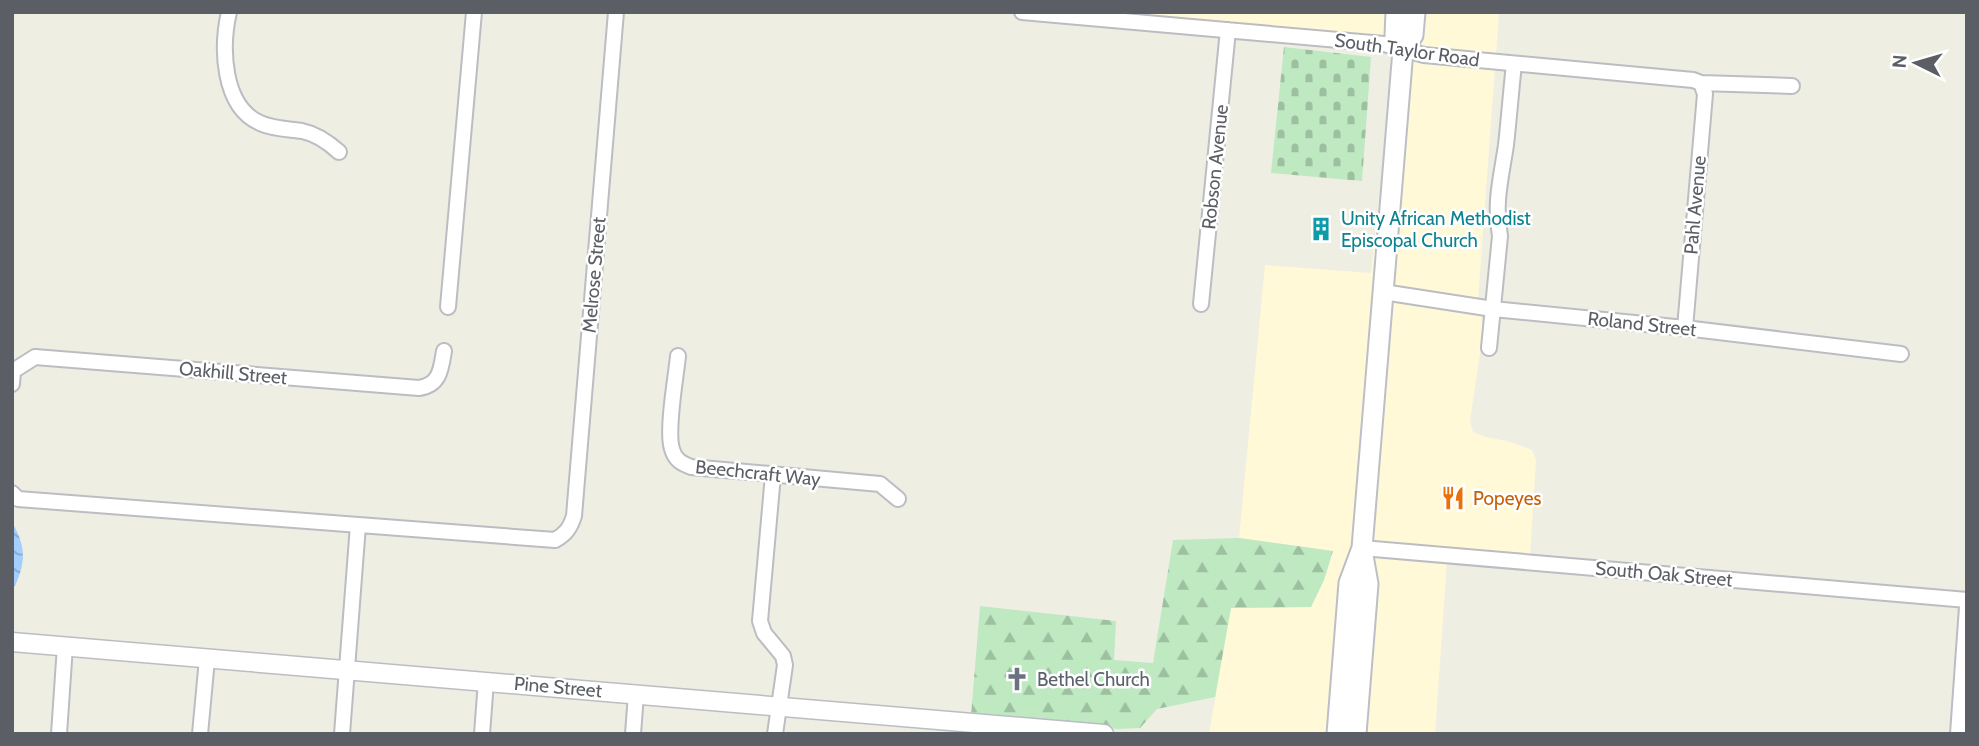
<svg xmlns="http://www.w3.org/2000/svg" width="1979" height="746" viewBox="0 0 1979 746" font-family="Cabin,sans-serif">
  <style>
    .commercial { fill: #fff9d8 }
    .forest { fill: url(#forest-firs) }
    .cemetery { fill: url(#cemetery-stones) }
    .water { fill: url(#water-waves) }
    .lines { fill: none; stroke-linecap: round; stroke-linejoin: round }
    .minor-casing { stroke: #bbbdc3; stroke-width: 18 }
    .tertiary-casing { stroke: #bbbdc3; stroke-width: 21 }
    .secondary-casing { stroke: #bcbfc6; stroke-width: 23 }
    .minor { stroke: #fff; stroke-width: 14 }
    .tertiary { stroke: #fff; stroke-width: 18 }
    .secondary { stroke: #fff; stroke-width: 19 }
    .labels { text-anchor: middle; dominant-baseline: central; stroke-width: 5; stroke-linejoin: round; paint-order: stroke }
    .street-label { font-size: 19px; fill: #5b5f65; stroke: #fff }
    .culture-label { font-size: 19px; fill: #0d838f; stroke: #fff; text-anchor: start }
    .food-label { font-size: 19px; fill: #c56008; stroke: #fff; text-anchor: start }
    .worship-label { font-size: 19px; fill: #5b616d; stroke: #fff; text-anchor: start }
  </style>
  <defs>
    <pattern id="forest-firs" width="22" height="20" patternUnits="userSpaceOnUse" patternTransform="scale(1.75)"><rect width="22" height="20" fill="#bee9c1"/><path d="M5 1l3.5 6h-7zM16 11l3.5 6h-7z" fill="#9dc0a0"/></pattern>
    <pattern id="cemetery-stones" width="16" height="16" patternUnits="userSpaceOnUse" patternTransform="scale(1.75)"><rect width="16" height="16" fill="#bee9c1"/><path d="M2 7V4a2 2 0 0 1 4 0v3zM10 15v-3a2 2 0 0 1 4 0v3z" fill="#9dc0a0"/></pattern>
    <pattern id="water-waves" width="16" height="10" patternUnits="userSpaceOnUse" patternTransform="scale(1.75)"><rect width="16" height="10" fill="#a3cfff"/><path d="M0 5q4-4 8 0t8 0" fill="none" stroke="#88abd2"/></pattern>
  </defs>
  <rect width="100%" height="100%" fill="#efeee3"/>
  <path class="commercial" d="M 1097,12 L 1389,12 L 1389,39 Z
    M 1422,12 L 1499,12 L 1496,56 L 1425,49 L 1414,46 Z
    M 1395,54 L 1355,542 L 1330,734 L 1209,734 L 1231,608 L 1311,607 L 1324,580 L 1333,551 L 1239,538 L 1265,265 L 1371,273 Z
    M 1409,58 L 1495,68 L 1478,300 L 1390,287 Z
    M 1389,300 L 1481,313 L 1483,333 L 1470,421 L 1473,432 L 1485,437 L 1507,441 L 1532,450 L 1536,460 L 1530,556 L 1369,542 Z
    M 1370,555 L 1447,561 L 1435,734 L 1363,734 Z"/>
  <path class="forest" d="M 1239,538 L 1333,551 L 1324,580 L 1311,607 L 1231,608 L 1215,697 L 1157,709 L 1140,728 L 1118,729 L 971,716 L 980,606 L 1116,621 L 1114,660 L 1153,663 L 1173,540 Z"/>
  <path class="cemetery" d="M 1284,47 L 1371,57 L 1362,181 L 1271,173 Z"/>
  <path class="water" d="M 12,522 C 26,547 26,561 15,586 L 12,587 Z"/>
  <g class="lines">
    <g class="minor-casing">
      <path id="minor" d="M 229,12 C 221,47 222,106 260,123 C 273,129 288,129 302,131 C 317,134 328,142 339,152
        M 1022,12 L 1384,44 L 1424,55 L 1693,80 L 1701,83 L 1792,86
        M 1383,292 L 1493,309 L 1685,328 L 1901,354
        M 1201,304 L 1228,30
        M 448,307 L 474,12
        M 1685,328 L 1705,94 L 1701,83
        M 1489,348 L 1500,236 C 1494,202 1501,179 1506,145 C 1509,118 1511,91 1514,64
        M 678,356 C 676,377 666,431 672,449 C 675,460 681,463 691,467 L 880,484 L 898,499
        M 12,384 L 13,371 L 35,357 L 419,388 C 440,385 441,369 444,351
        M 773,475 L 760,621 L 764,633 L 783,656 L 785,665 L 775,734
        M 12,493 L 18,499 L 555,540 C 566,534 570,528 574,516 L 616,12
        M 1362,548 L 1967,600
        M 59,734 L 65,646
        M 200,734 L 207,659
        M 342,734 L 358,525
        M 482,734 L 486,681
        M 633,734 L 636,694
        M 1958,734 L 1967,607"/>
    </g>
    <g class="tertiary-casing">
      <path id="tertiary" d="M 12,642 L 1104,734"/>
    </g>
    <g class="secondary-casing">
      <path id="secondary" d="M 1396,12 L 1395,36 L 1403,50
        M 1337,734 L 1349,583 L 1362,548 L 1403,50 L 1413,35 L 1415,12
        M 1356,734 L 1368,584 L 1362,550"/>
    </g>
    <use href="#minor" class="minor"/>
    <use href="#tertiary" class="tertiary"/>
    <use href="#secondary" class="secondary"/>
  </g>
  <defs>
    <g id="building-bare" transform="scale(1.89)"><path d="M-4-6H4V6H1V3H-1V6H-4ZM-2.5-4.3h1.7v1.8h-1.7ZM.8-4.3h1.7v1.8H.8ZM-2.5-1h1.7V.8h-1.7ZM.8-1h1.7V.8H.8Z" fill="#0f9aa8" stroke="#fff" stroke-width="2.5" paint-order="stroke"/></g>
    <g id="restaurant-bare" transform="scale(1.89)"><path d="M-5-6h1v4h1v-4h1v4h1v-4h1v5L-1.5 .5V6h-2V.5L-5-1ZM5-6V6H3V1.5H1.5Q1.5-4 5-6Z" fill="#e8710a" stroke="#fff" stroke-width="2.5" paint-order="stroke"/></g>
    <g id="church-bare" transform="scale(1.89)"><path d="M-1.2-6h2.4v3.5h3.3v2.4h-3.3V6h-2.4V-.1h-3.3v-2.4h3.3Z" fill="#6b7280" stroke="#fff" stroke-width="2.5" paint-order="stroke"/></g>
  </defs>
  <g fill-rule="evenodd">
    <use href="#building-bare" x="1321" y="229"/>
    <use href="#restaurant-bare" x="1453" y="498"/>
    <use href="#church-bare" x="1017" y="679"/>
  </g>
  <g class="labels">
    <g class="street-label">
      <text transform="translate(1407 50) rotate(8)">South Taylor Road</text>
      <text transform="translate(1215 167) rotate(-84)">Robson Avenue</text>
      <text transform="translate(1695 205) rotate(-85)">Pahl Avenue</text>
      <text transform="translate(594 275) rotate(-85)">Melrose Street</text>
      <text transform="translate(1642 324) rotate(6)">Roland Street</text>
      <text transform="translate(233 373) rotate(5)">Oakhill Street</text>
      <text transform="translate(758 473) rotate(6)">Beechcraft Way</text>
      <text transform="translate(1664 574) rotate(5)">South Oak Street</text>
      <text transform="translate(558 687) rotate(5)">Pine Street</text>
    </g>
    <g class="culture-label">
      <text x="1341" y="218">Unity African Methodist<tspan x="1341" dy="22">Episcopal Church</tspan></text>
    </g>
    <g class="food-label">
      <text x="1473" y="498">Popeyes</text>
    </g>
    <g class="worship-label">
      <text x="1037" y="679">Bethel Church</text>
    </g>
  </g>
  <rect width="1979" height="746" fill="none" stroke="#5b5f65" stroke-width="28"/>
  <g transform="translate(1916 63) rotate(275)" stroke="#ffffff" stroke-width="5" paint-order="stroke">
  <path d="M0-5L12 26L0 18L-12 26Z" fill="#5b5f65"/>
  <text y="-10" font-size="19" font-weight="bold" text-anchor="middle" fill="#5b5f65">N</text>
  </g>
</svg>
